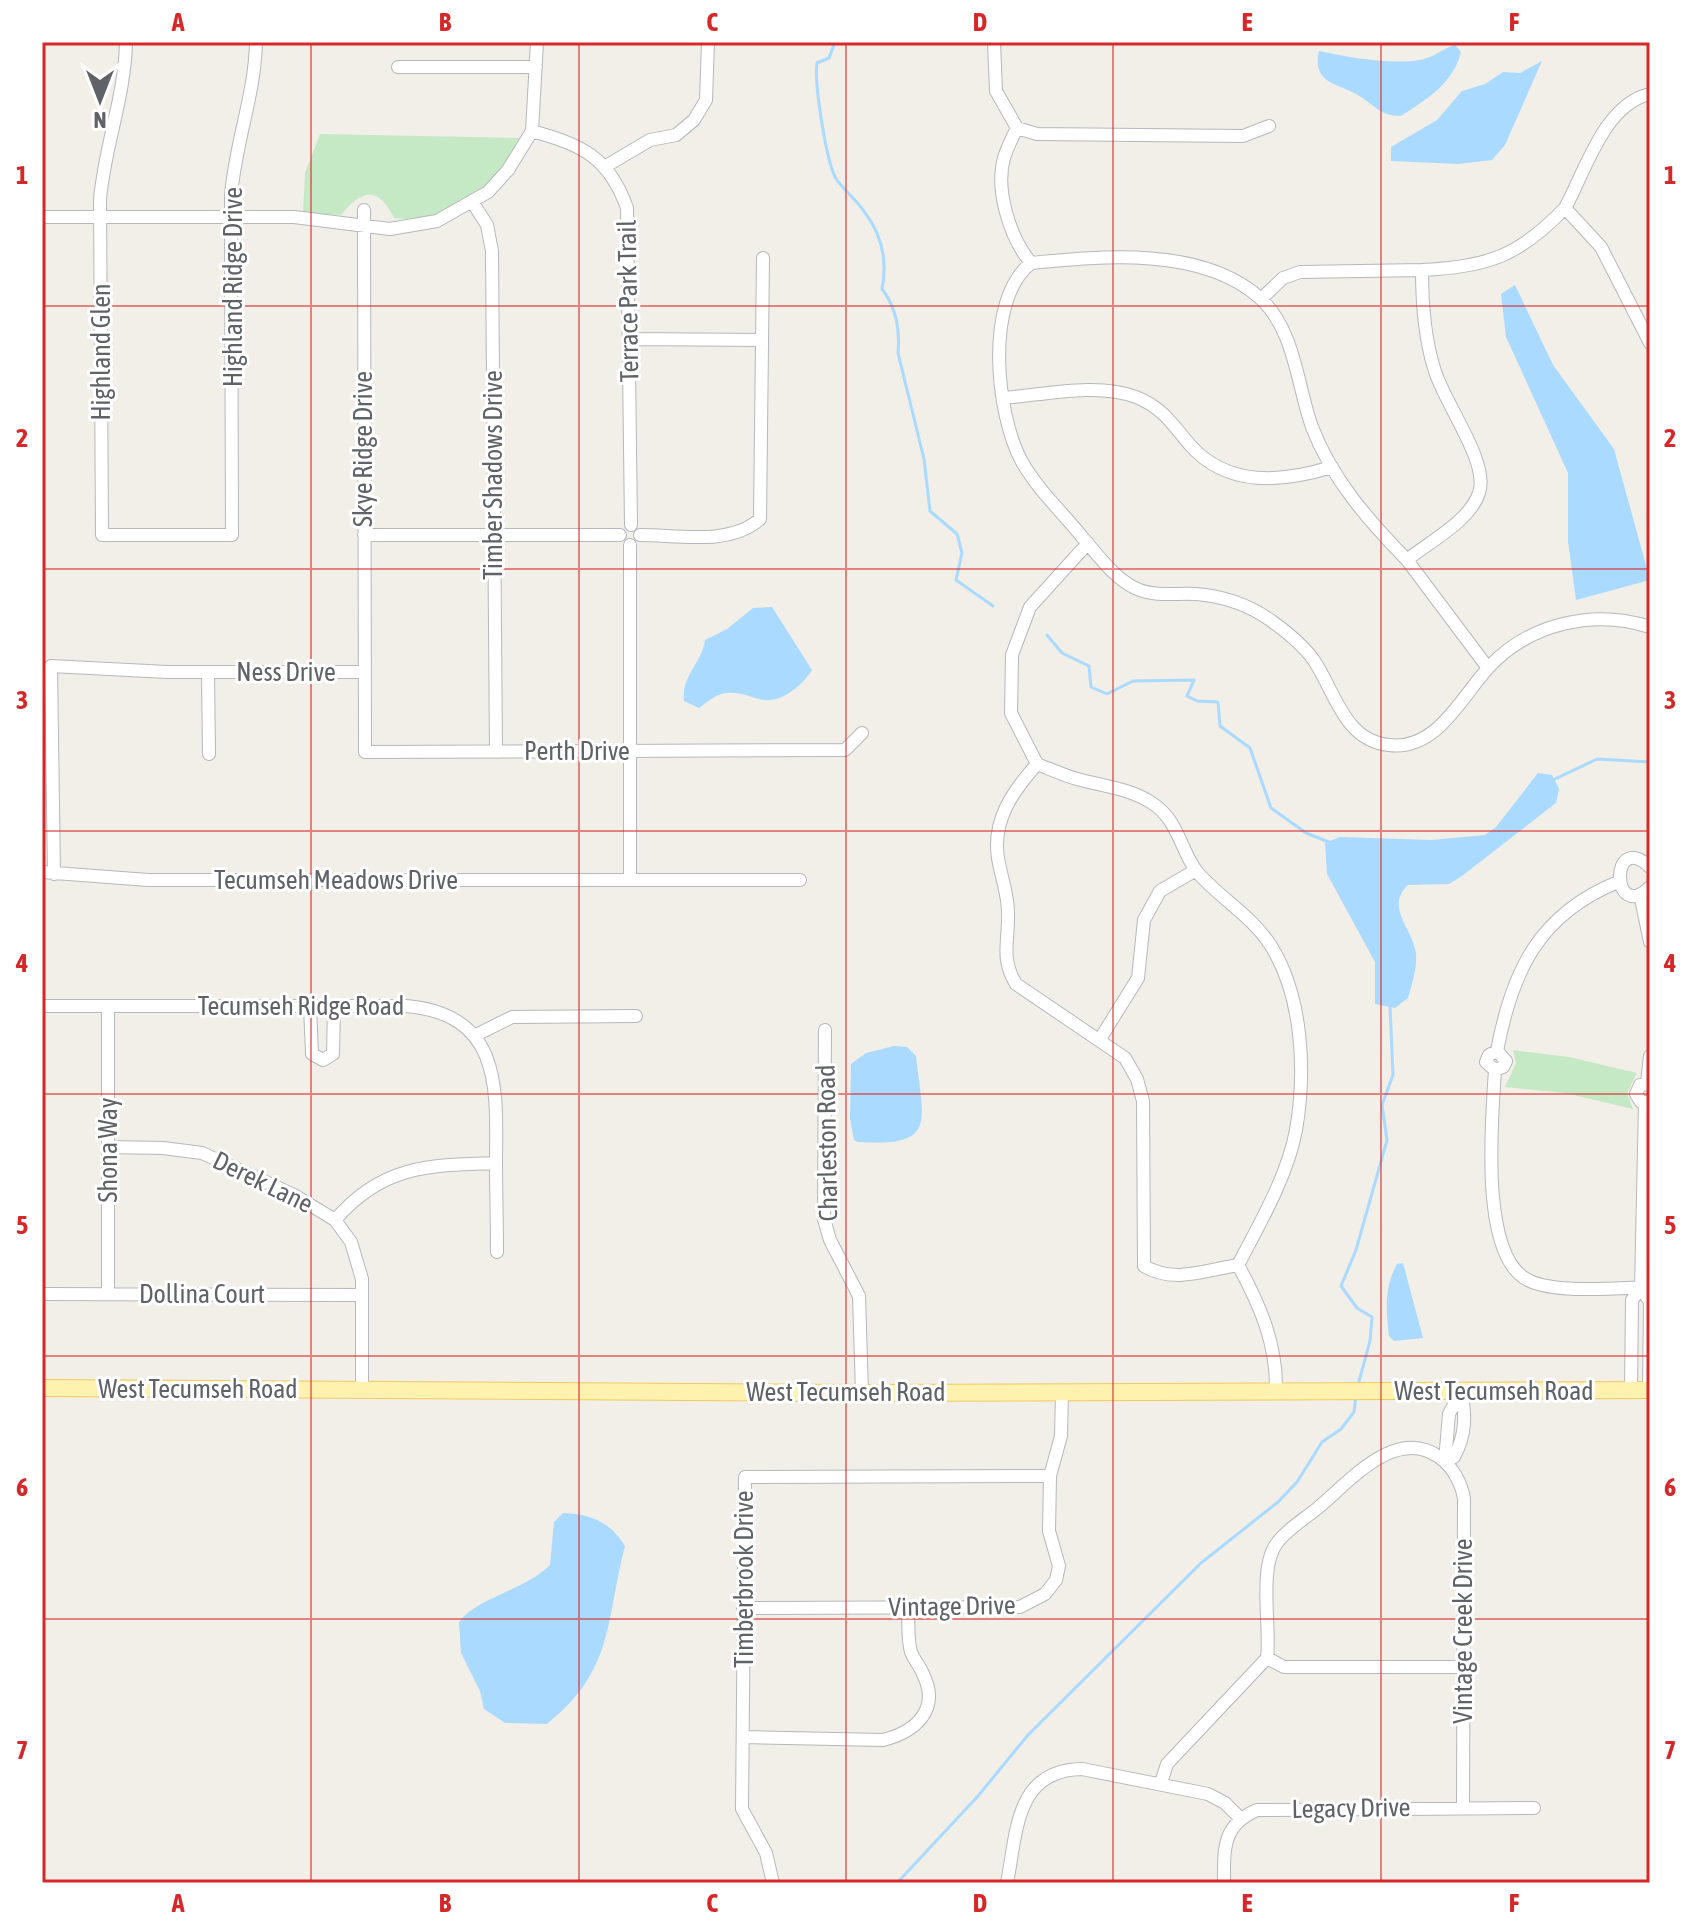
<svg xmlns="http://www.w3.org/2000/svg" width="1692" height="1925" viewBox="0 0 1692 1925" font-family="'Asap Condensed',sans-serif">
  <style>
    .green { fill: #c5e8c5 }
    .water { fill: #aadaff }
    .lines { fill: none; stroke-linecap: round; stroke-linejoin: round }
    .stream { stroke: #aadaff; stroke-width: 3 }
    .minor-casing { stroke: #b5b8bc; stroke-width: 14 }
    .major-casing { stroke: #f2c960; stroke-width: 18 }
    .minor { stroke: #fff; stroke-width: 12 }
    .major { stroke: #fff2af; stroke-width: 16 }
    .grid { fill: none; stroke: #d62828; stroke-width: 2; stroke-opacity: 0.55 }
    .labels { text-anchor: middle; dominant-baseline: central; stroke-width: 6; stroke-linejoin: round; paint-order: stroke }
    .street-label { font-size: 26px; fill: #5f6368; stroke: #fff }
    .neatline { fill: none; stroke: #d62828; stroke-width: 3 }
    .grid-label { font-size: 26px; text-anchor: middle; font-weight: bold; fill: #d62828 }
  </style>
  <rect width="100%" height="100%" fill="#f1efe8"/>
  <path class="green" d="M 320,134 L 523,138 C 494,183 453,225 394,218 C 378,185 361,190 341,215 L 303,213 L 305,173 Z
    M 1513,1050 L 1569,1057 L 1637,1073 L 1627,1093 L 1633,1109 L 1565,1093 L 1505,1087 L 1516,1063 Z"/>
  <path class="water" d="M 1455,45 L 1461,52 C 1453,84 1427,99 1401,116 C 1379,116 1374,104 1356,94 C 1336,83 1312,83 1319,51 C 1346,57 1401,67 1427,58 C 1437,55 1444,48 1455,45 Z
    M 1542,61 L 1505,145 L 1492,160 L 1458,164 L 1391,161 L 1391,147 L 1437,120 L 1462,91 L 1485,84 L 1503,72 L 1520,73 Z
    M 1515,285 L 1553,365 L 1614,449 L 1650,580 L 1576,600 L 1568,542 L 1568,473 L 1506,337 L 1501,294 Z
    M 772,607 L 812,670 C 804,684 781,703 764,700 C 752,698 740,691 726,693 C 716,694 707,702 699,708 L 684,701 C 681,676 702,663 705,640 L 727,629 L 753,608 Z
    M 1538,773 L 1552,775 L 1559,789 L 1556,803 L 1462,876 L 1449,884 L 1408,885 C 1384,907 1414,930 1416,954 C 1417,969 1412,984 1408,998 L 1395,1008 L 1375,1004 L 1375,962 L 1327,874 L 1325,843 L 1340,837 L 1431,840 L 1485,835 L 1496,827 Z
    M 894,1046 L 907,1047 L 916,1056 C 923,1122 938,1147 858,1142 L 854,1140 L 850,1118 L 851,1064 L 866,1053 Z
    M 1403,1263 L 1423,1338 L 1394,1341 L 1389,1336 C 1386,1311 1384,1287 1397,1264 Z
    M 563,1513 C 591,1514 610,1522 625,1546 C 605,1622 615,1669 547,1724 L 505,1723 L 484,1709 L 480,1691 L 461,1653 L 459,1623 C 473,1599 524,1591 550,1565 L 554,1522 Z"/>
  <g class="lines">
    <path class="stream" d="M 835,42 L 829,58 L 817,63 C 814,84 826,158 835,177 C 842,189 855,198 863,210 C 882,234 888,259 882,289 C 896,307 900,330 898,353 L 924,459 L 930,511 L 957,534 L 962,553 L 956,580 L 993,606
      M 1047,635 L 1062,653 L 1089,666 L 1091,687 L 1107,694 L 1133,681 L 1194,680 L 1187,696 L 1197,701 L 1218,702 L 1220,726 L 1250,748 L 1271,808 L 1306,833 L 1331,843
      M 1553,780 L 1597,759 L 1650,762
      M 1358,1385 L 1370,1341 L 1372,1317 L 1357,1308 L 1341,1286 L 1356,1250 L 1387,1140 L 1382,1105 L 1393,1075 L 1390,1006
      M 897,1883 L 978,1796 L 1028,1735 L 1201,1563 L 1278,1502 L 1297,1482 L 1322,1442 L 1341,1429 L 1354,1412 L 1356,1396"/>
    <g class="minor-casing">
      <path id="minor" d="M 126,42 C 125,96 105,145 100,199 L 102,535 L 232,535 L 231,196 C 235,143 255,95 256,42
        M 994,42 L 996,91 L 1017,128 L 1037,134 L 1243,136 L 1269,126
        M 398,67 L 536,67
        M 1650,94 C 1604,104 1585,172 1565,208 L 1601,247 L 1650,343
        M 1017,128 C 1012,138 1007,148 1004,158 C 995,190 1010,238 1031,263 C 984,300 996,414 1022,462 C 1038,490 1063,513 1083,538 C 1097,554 1115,579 1135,588 C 1153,597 1175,593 1195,594 C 1223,596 1250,605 1273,622 C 1288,633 1302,644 1313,659 C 1335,691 1344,741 1389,745 C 1437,751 1461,697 1489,667 C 1530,623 1594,609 1650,627
        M 532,131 C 582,145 609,157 627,208 L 631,525
        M 606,166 L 650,140 L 676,135 L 694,120 L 706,100 L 708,42
        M 473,203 L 487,225 L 492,251 L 496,752
        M 364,210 L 365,752 L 845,750 L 862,733
        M 42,217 L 294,217 L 390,229 L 437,221 L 488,192 L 508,170 L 532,131 L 537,42
        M 1031,263 C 1102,256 1202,246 1260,298 C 1295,330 1297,385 1312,427 C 1332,479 1368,520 1407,560
        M 1261,299 L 1283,278 L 1300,272 L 1422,270
        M 629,339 L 762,340
        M 1003,398 C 1043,395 1098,382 1136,397 C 1162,407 1173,425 1190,445 C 1228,488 1283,482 1332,467
        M 364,535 L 620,535
        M 640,535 C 678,535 730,546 760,519 L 763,258
        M 1088,543 L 1030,607 L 1012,655 L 1011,713 L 1037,764 C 1050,769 1063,775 1077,779 C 1102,786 1129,788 1152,803 C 1179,820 1181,853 1198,873 C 1221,899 1252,916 1271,946 C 1303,997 1306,1073 1296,1130 C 1288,1175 1259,1225 1238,1265
        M 630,545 L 630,880
        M 1488,668 L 1407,560 C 1429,542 1470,521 1479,493 C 1490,462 1443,402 1434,368 C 1424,336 1422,303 1422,270 C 1488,267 1519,256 1565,208
        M 208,672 L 209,754
        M 1037,764 C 1013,791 992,820 998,858 C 1001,877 1008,893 1008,913 C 1009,941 1000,958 1016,984 L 1125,1058 L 1137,1079 L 1143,1101 L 1144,1266 C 1174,1284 1206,1270 1238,1265
        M 1650,867 C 1609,829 1611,925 1650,887
        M 42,872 L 148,880 L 800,880
        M 54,874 L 51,666 L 167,672 L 365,672
        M 1640,894 L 1650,942
        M 42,1006 L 406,1006 C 500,1014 497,1085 496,1159 C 496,1190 497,1221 497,1252
        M 310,1006 L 312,1054 L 323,1060 L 333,1054 L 334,1006
        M 825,1030 L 824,1219 L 830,1240 L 859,1296 L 862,1393
        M 474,1036 L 512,1017 L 636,1016
        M 1100,1039 L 1138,978 L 1144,920 L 1160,891 L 1196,870
        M 1497,1051 C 1512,971 1539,914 1618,882
        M 1495,1070 L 1503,1067 L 1506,1061 L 1497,1051 L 1489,1055 L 1486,1062 L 1495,1070 C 1492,1118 1479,1256 1528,1280 C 1554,1294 1619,1288 1650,1287
        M 1647,1083 L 1650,1056
        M 1650,1084 L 1640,1085 L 1636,1094 L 1641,1102 L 1650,1102
        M 1645,1103 L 1641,1288 L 1650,1302 L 1649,1390
        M 108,1147 L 163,1148 L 202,1153 L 294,1195 L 335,1220 L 351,1242 L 362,1279 L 362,1390
        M 335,1220 C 382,1165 429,1165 496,1163
        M 1238,1265 C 1260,1305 1277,1344 1276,1391
        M 42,1294 L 362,1295
        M 108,1294 L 108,1006
        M 1631,1390 L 1632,1300 L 1641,1288
        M 1461,1391 C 1466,1415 1466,1435 1454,1457 L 1445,1461 L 1449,1414 Z
        M 743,1608 L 1020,1607 L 1045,1594 L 1056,1580 L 1059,1566 L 1049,1531 L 1050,1476 L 1061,1436 L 1062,1392
        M 1267,1658 L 1284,1667 L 1463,1667
        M 744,1737 L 883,1740 C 915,1732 941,1710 923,1674 C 920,1666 914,1660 911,1652 C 907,1638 909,1622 908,1608
        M 1161,1783 L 1167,1764 L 1267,1658 C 1271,1628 1258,1567 1277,1543 C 1287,1529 1306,1518 1319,1507 C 1350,1481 1396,1426 1439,1457 C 1452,1466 1461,1482 1464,1498 L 1463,1806
        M 773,1883 L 766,1853 L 742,1809 L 745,1477 L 1050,1476
        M 1007,1883 C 1017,1832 1015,1770 1082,1769 L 1208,1794 L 1225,1803 L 1239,1817
        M 1224,1883 C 1224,1849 1222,1825 1257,1810 L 1534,1808"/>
    </g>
    <g class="major-casing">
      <path id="major" d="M 42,1388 L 862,1393 L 1650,1390"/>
    </g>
    <use href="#minor" class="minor"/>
    <use href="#major" class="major"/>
  </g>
  <path class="grid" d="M 311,42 L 311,1883M 579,42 L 579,1883M 846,42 L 846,1883M 1113,42 L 1113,1883M 1381,42 L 1381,1883M 42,306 L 1650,306M 42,569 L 1650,569M 42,831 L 1650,831M 42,1094 L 1650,1094M 42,1356 L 1650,1356M 42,1619 L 1650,1619"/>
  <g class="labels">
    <g class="street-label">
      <text transform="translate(233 287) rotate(-90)">Highland Ridge Drive</text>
      <text transform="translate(628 301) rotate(-91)">Terrace Park Trail</text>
      <text transform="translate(101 352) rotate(-90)">Highland Glen</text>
      <text transform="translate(363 449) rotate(-90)">Skye Ridge Drive</text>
      <text transform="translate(493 475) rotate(-90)">Timber Shadows Drive</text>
      <text x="286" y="672">Ness Drive</text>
      <text x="577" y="751">Perth Drive</text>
      <text x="336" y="880">Tecumseh Meadows Drive</text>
      <text x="301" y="1006">Tecumseh Ridge Road</text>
      <text transform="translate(827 1143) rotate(-91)">Charleston Road</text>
      <text transform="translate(108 1150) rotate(-90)">Shona Way</text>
      <text transform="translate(263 1182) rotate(26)">Derek Lane</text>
      <text x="202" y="1294">Dollina Court</text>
      <text x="198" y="1389">West Tecumseh Road</text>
      <text x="1494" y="1391">West Tecumseh Road</text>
      <text x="846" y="1392">West Tecumseh Road</text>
      <text transform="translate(744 1579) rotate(-90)">Timberbrook Drive</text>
      <text transform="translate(952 1606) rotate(-1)">Vintage Drive</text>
      <text transform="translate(1463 1631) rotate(-90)">Vintage Creek Drive</text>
      <text transform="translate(1351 1808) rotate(-1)">Legacy Drive</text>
    </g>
  </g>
  <rect width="1692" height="1925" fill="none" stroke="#ffffff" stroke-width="88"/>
  <g transform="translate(100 100) rotate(180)" stroke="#ffffff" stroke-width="6" paint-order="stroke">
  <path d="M0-6L14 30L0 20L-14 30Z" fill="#5f6368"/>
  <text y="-12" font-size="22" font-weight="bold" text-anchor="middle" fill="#5f6368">N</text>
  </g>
  <rect x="44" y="44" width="1604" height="1837" class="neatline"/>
  <g class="grid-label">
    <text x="178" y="31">A</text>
    <text x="445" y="31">B</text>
    <text x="712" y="31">C</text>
    <text x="980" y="31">D</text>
    <text x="1247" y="31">E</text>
    <text x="1514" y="31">F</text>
    <text x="22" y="184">1</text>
    <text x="1670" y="184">1</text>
    <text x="22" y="447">2</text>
    <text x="1670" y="447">2</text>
    <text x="22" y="709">3</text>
    <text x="1670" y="709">3</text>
    <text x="22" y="972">4</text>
    <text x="1670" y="972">4</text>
    <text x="22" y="1234">5</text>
    <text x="1670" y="1234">5</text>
    <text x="22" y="1496">6</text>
    <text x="1670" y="1496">6</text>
    <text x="22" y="1759">7</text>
    <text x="1670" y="1759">7</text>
    <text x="178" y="1912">A</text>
    <text x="445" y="1912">B</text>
    <text x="712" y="1912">C</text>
    <text x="980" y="1912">D</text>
    <text x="1247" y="1912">E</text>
    <text x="1514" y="1912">F</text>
  </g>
</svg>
